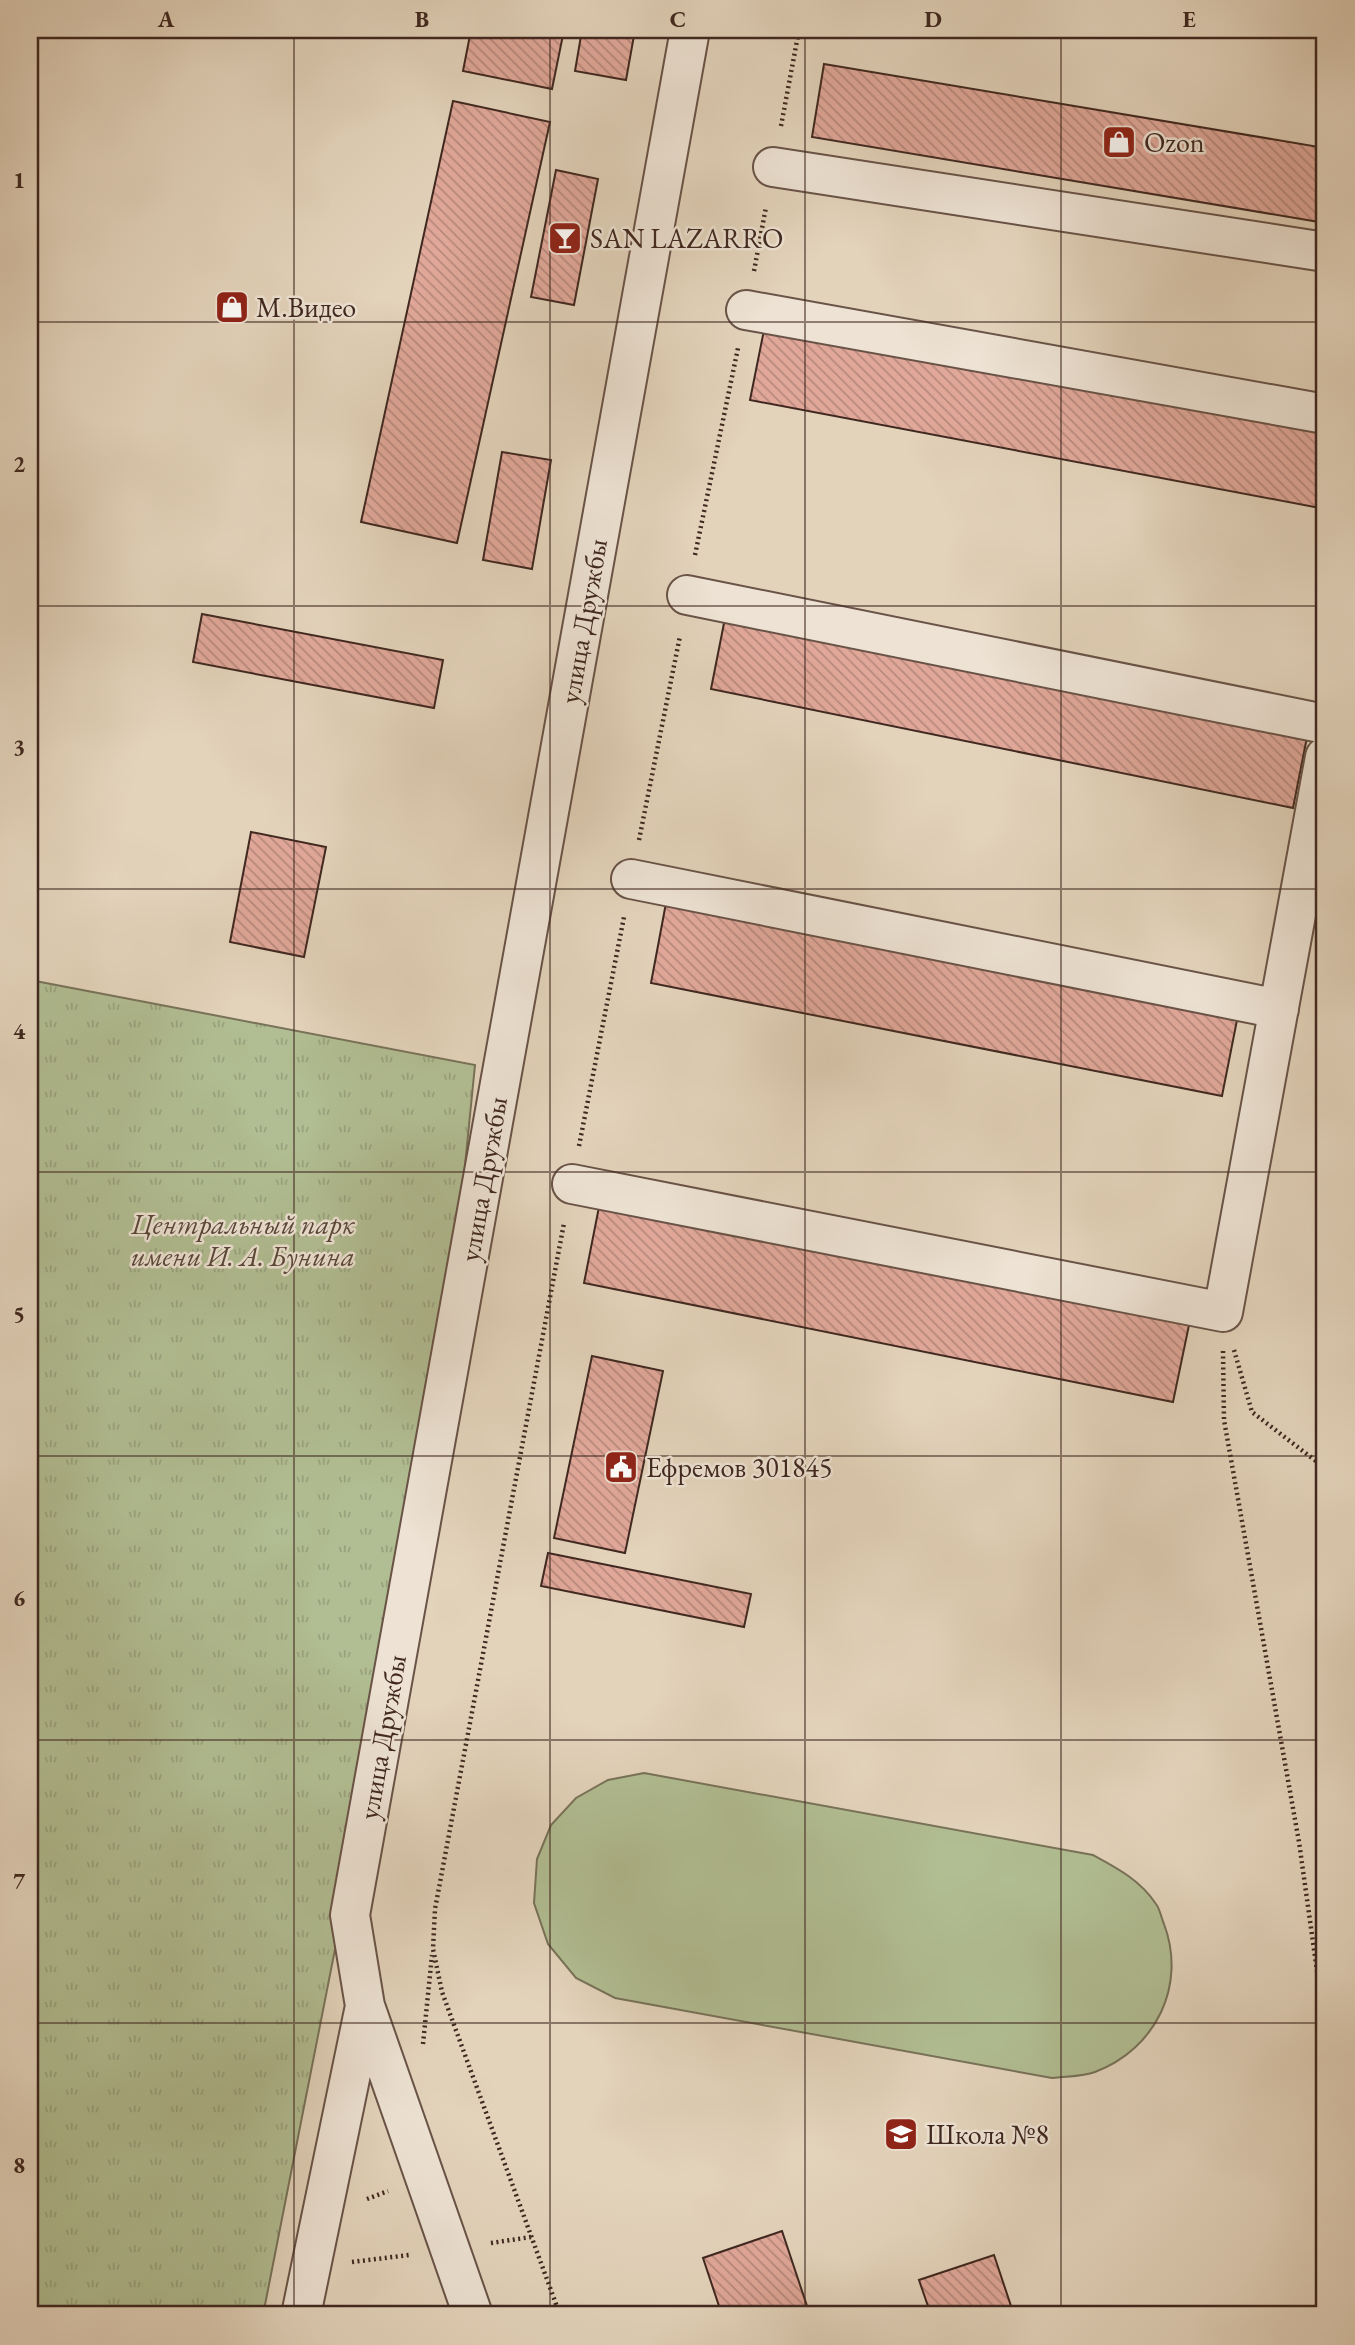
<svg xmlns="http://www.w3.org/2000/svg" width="1355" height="2345" viewBox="0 0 1355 2345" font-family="'EB Garamond',serif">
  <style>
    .park { fill: url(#park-tufts); stroke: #787259; stroke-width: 2 }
    .pitch { fill: #b1bd92; stroke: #787259; stroke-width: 2 }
    .building { fill: url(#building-back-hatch); stroke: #402820; stroke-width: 2 }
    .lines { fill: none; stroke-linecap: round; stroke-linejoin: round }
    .minor-casing { stroke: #695347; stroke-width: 42 }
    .path { stroke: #402820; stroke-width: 4.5; stroke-dasharray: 2 3.5; stroke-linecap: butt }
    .minor { stroke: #ede2d3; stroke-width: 38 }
    .grid { fill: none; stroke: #402820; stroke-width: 2; stroke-opacity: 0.55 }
    .labels { text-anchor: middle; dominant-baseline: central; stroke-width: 5; stroke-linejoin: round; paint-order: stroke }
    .poi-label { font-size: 28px; fill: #402820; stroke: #ede2d3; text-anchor: start }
    .street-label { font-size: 28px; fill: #402820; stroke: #ede2d3 }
    .park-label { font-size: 28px; font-style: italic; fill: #574637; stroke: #ede2d3 }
    .neatline { fill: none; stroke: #402820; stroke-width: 2.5 }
    .grid-label { font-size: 23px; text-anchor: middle; font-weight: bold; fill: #402820 }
  </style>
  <defs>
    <pattern id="park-tufts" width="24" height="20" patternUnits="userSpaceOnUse" patternTransform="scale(1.75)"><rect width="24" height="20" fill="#b1bd92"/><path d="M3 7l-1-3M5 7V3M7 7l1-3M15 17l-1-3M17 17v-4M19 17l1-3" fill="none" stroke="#99a27e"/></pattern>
    <pattern id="building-back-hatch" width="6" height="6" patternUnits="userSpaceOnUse" patternTransform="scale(1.75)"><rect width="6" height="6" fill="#e1a89a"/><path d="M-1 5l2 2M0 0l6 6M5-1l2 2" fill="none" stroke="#b8897d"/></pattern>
  </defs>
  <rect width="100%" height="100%" fill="#e3d3bb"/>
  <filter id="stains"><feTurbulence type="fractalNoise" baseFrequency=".00286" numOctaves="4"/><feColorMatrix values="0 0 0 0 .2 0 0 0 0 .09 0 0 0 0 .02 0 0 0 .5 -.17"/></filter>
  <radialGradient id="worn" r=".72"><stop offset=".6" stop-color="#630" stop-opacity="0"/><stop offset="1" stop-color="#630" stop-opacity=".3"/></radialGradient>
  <path class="park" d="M 30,980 L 475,1065 L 440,1416 L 263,2315 L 30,2315 Z"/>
  <path class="pitch" d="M 644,1773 L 1093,1855 C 1117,1868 1140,1880 1156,1904 C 1160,1909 1161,1917 1164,1924 C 1187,1985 1156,2049 1095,2072 C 1082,2077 1066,2076 1052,2078 L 615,1998 L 576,1978 L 548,1944 L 534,1903 L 537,1859 L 551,1825 L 576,1798 L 608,1780 Z"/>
  <path class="building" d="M 471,30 L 564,30 L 552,89 L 463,71 Z
    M 582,30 L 635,30 L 626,80 L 575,71 Z
    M 824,64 L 1325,148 L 1325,223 L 812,137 Z
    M 453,101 L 550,122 L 457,543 L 361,522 Z
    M 556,170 L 598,179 L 574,305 L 531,297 Z
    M 765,325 L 1325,432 L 1325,509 L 750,400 Z
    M 502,452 L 551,460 L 532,569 L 483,560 Z
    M 726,613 L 1308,732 L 1293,808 L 711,689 Z
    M 202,614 L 443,660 L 434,708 L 193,662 Z
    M 251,832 L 326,847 L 304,957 L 230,942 Z
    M 666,903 L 1238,1015 L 1222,1096 L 651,983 Z
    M 599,1207 L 1189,1325 L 1173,1402 L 584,1283 Z
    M 592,1356 L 663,1371 L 625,1553 L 554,1538 Z
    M 548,1553 L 751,1594 L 744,1627 L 541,1586 Z
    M 782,2231 L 810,2315 L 722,2315 L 703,2258 Z
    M 994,2255 L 1014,2315 L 931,2315 L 919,2280 Z"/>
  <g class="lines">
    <g class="minor-casing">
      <path id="minor" d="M 773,167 L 1325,252
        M 746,310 L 1325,414
        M 687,595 L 1325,724
        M 631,879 L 1279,1009
        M 572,1184 L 1223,1312 L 1325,757
        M 301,2315 L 365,2006
        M 473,2315 L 365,2006 L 350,1915 L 690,30"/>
    </g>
    <path class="path" d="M 781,126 L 799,30
      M 754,271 L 766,207
      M 695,555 L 738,348
      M 639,840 L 680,636
      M 579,1146 L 624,917
      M 1234,1350 L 1252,1412 L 1325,1468
      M 1223,1351 L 1224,1420 L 1299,1842 L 1325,2028
      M 423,2044 L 432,1955
      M 367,2199 L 388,2191
      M 491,2243 L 531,2237
      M 352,2262 L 409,2255
      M 560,2315 L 442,1992 L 433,1949 L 435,1909 L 564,1223"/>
    <use href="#minor" class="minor"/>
  </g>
  <path class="grid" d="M 294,30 L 294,2315M 550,30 L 550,2315M 805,30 L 805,2315M 1061,30 L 1061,2315M 30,322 L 1325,322M 30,606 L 1325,606M 30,889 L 1325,889M 30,1172 L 1325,1172M 30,1456 L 1325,1456M 30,1740 L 1325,1740M 30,2023 L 1325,2023"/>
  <defs>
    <g id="shop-square" transform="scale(1.75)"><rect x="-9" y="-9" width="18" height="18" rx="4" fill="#8f2418" stroke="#ede2d3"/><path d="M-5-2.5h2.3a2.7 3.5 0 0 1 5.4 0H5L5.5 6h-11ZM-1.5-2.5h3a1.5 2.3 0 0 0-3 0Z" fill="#fff"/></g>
    <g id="bar-square" transform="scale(1.75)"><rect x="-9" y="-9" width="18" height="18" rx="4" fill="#8f2418" stroke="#ede2d3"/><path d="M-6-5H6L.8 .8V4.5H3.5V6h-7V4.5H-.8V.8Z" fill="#fff"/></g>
    <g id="civic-square" transform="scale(1.75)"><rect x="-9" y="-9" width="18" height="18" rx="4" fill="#8f2418" stroke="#ede2d3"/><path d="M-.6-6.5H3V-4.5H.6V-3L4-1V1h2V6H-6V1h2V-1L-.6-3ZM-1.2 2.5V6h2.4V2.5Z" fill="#fff"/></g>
    <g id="school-square" transform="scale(1.75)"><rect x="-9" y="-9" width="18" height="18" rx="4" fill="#8f2418" stroke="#ede2d3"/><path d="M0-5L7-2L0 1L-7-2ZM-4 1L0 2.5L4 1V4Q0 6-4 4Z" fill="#fff"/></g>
  </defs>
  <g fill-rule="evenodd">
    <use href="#shop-square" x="1119" y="142"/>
    <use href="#bar-square" x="565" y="238"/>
    <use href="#shop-square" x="232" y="307"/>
    <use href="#civic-square" x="621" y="1467"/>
    <use href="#school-square" x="901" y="2134"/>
  </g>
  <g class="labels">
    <g class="poi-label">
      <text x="1144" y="142">Ozon</text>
      <text x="590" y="238">SAN LAZARRO</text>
      <text x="256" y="307">М.Видео</text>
      <text x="646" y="1467">Ефремов 301845</text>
      <text x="926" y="2134">Школа №8</text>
    </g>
    <g class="street-label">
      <text transform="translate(583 621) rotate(-80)">улица Дружбы</text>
      <text transform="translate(483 1179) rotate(-80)">улица Дружбы</text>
      <text transform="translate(382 1737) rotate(-80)">улица Дружбы</text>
    </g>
    <g class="park-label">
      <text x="243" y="1224">Центральный парк<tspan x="243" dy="32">имени И. А. Бунина</tspan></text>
    </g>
  </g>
  <rect width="1355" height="2345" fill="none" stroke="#e3d3bb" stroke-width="77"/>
  <rect x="38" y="38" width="1278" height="2268" class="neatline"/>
  <g class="grid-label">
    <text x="166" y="27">A</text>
    <text x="422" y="27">B</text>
    <text x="678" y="27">C</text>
    <text x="933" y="27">D</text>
    <text x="1189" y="27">E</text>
    <text x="19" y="188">1</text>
    <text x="19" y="472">2</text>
    <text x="19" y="755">3</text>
    <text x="19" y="1039">4</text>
    <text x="19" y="1322">5</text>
    <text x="19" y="1606">6</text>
    <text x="19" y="1889">7</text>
    <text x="19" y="2173">8</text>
  </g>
  <rect width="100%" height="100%" filter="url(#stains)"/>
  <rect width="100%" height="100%" fill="url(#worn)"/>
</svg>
